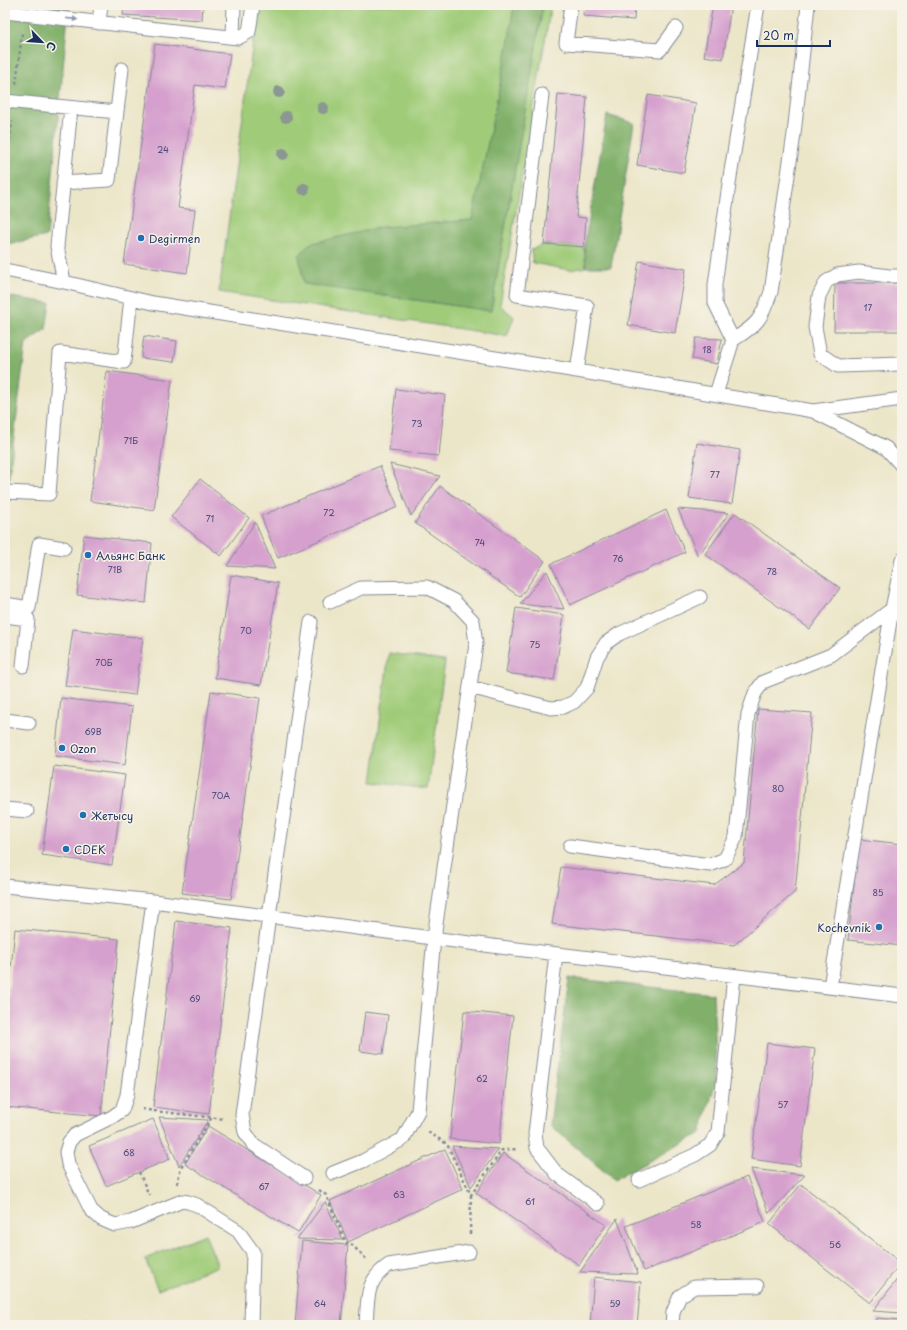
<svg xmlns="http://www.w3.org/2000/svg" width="907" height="1330" viewBox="0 0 907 1330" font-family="'Playpen Sans',sans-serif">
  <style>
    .green { fill: #a0cc79; stroke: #5e7e6c }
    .forest { fill: #80b069; stroke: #4e7064 }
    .building { fill: #d6a0ce }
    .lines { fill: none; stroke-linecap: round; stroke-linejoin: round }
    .service-casing { stroke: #848a94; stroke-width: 15 }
    .path { stroke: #848a94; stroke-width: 2.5; stroke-dasharray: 3 3; stroke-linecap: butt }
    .service { stroke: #fff; stroke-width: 13 }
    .tree { fill: #8b9792 }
    .oneway { fill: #8d97ae }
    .poi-dot { fill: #1f6fb2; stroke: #f7f3e8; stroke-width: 1.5 }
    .labels { text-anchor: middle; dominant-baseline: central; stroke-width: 3; stroke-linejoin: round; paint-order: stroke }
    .number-label { font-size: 9px; fill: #4a4b7a }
    .poi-label { font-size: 11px; fill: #1b2f5e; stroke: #f7f3e8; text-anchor: start }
  </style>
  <rect width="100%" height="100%" fill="#f7f3e8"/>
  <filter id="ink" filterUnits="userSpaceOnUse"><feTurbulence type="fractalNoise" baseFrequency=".025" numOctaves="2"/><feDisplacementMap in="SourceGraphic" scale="8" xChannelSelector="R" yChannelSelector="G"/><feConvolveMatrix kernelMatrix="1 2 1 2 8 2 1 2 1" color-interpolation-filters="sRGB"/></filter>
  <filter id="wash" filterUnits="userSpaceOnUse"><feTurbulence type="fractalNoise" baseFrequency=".012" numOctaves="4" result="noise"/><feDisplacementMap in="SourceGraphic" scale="16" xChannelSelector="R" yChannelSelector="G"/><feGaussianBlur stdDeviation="0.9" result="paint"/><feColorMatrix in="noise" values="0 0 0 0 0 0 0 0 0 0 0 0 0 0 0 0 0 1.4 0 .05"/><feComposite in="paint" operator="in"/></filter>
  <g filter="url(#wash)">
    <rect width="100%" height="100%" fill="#ece6c9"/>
    <path class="green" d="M 258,5 L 551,5 L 500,305 L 514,317 L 507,336 L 219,292 Z
      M 544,244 L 584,247 L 586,267 L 570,270 L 533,263 L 531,250 Z
      M 389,653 L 445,661 L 428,789 L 372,782 Z
      M 205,1234 L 218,1266 L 158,1290 L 145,1259 Z"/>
    <path class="forest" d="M 5,5 L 69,5 L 47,236 L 8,244 L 5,242 Z
      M 514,5 L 543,5 L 491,311 L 304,284 L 299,256 L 309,244 L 382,227 L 472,220 L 508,45 Z
      M 607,115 L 634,123 L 611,267 L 586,267 L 584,247 Z
      M 5,296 L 50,303 L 46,329 L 26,343 L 8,484 L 5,484 Z
      M 569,978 L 713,994 L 717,1077 L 701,1133 L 614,1180 L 550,1125 Z"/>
    <g id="blocks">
      <path class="building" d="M 124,5 L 203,5 L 202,20 L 123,15 Z
        M 584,5 L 635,5 L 634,20 L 583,16 Z
        M 713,5 L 731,5 L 723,59 L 704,56 Z
        M 155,44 L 230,54 L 225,89 L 195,85 L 178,208 L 195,210 L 187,273 L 124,264 Z
        M 558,94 L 587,97 L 576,217 L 586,218 L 584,247 L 544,244 Z
        M 648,95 L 696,103 L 684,173 L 637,165 Z
        M 639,261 L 686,269 L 675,333 L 628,325 Z
        M 835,283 L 902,283 L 902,331 L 834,331 Z
        M 144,336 L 177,341 L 174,362 L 141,358 Z
        M 696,338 L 722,339 L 717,364 L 692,359 Z
        M 107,371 L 172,380 L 154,510 L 90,501 Z
        M 396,389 L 445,395 L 439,456 L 389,451 Z
        M 697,443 L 740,450 L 732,504 L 689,498 Z
        M 390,464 L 440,476 L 411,516 Z
        M 380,466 L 398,507 L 278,558 L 261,516 Z
        M 200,479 L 249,518 L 221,556 L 171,517 Z
        M 440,486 L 545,561 L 520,597 L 415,523 Z
        M 678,509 L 729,513 L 698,556 Z
        M 666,510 L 685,552 L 570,605 L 551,564 Z
        M 735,513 L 840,588 L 810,629 L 705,554 Z
        M 255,522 L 275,569 L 227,566 Z
        M 84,535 L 152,543 L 146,603 L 77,595 Z
        M 547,571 L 564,609 L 520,604 Z
        M 231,575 L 278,583 L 261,685 L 215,678 Z
        M 516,608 L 564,615 L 554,680 L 506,673 Z
        M 73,629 L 143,638 L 135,695 L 65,686 Z
        M 211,691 L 260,698 L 231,899 L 182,893 Z
        M 61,698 L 132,707 L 125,765 L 55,756 Z
        M 758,709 L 812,713 L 795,892 L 734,945 L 552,924 L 561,867 L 714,885 L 744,863 Z
        M 54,766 L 125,775 L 112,865 L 42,855 Z
        M 859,839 L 902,844 L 902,946 L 848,940 Z
        M 176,921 L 232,928 L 209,1114 L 153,1107 Z
        M 15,929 L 119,939 L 101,1116 L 5,1107 L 5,1028 Z
        M 464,1011 L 513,1016 L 499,1144 L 450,1139 Z
        M 365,1012 L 388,1015 L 383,1054 L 360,1051 Z
        M 767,1043 L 815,1049 L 800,1166 L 751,1159 Z
        M 159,1117 L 208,1120 L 179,1166 Z
        M 153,1119 L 170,1159 L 106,1186 L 89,1146 Z
        M 208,1126 L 321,1195 L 298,1233 L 185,1164 Z
        M 452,1146 L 499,1149 L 471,1187 Z
        M 445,1149 L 463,1189 L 348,1242 L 330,1201 Z
        M 503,1153 L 606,1225 L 579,1265 L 476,1193 Z
        M 751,1169 L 805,1175 L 769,1213 Z
        M 747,1177 L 765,1222 L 644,1271 L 626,1226 Z
        M 801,1184 L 901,1263 L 870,1303 L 769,1224 Z
        M 325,1202 L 343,1240 L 297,1239 Z
        M 617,1219 L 638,1274 L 580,1272 Z
        M 302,1241 L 348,1245 L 341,1325 L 295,1325 Z
        M 902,1273 L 902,1313 L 873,1311 Z
        M 594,1277 L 641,1282 L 637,1325 L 590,1325 Z
        M 877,1318 L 902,1320 L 902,1325 L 876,1325 Z"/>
    </g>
  </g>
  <g filter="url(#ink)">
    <use href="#blocks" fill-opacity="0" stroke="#848a94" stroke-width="1"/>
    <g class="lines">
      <g class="service-casing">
        <path id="service" d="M 571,5 L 566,43 L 660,50 L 676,28
          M 5,12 L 238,38 L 249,32 L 253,5
          M 99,23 L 101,5
          M 233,37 L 234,5
          M 542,95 L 517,295 L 587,306 L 577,371
          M 5,101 L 117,112
          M 63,183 L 109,180 L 122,69
          M 5,270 L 64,282 L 153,303 L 577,371 L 813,411 L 902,399
          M 902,276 L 889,276 L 859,272 L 837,275 L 826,282 L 819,296 L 815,327 L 820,354 L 838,366 L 902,364
          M 64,282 L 57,246 L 71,108
          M 733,340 L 715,303 L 715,285 L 730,177 L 758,5
          M 716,394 L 733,340 C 758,324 761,320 771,292 L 794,134 L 808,5
          M 813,411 L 886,448 L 902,466
          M 5,492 L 49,494 L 60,353 L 124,362 L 131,298
          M 330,602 L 361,588 L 427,587 L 454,601 L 473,621 L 476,644 L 434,938 L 418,1111 L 403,1139 L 363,1161 L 333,1173
          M 5,604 L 29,608 L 39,544 L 64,548
          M 5,616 L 28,619 L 23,666
          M 470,687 L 551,708 L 563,707 L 574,702 L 587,688 L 597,657 L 606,643 L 619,634 L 700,597
          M 5,720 L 29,723
          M 5,809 L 27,811
          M 570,846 L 710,865 L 725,859 L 736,837 L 748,714 L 755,693 L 763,682 L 831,655 L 892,609
          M 5,886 L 153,901 L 500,947 L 902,996
          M 153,901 L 127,1095 L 122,1110 L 112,1117 L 75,1135 L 69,1142 L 66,1152 L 68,1164 L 91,1210 L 101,1219 L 115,1225 L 131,1222 L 182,1201 L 188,1202 L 197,1205 L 238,1231 L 253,1252 L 251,1325
          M 556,954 L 535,1134 L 537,1148 L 557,1174 L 598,1204
          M 830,987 L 892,609 L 902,560
          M 304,1178 L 253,1144 L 245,1132 L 242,1115 L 269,916 L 311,622
          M 639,1180 L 695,1155 L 710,1145 L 718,1132 L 734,976
          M 366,1325 C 368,1298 365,1281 389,1265 L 469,1252
          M 672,1325 L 673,1312 L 680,1296 L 694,1287 L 757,1286"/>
      </g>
      <path class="path" d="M 16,84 L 22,33
        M 5,182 L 12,121
        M 142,1109 L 154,1111 L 225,1119
        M 428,1132 L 447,1144 L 471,1195 L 502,1150 L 518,1149
        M 139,1172 L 149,1195
        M 177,1184 L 181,1167 L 212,1117
        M 319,1190 L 326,1195 L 346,1243 L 350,1243 L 367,1260
        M 470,1234 L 471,1195
        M 80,1325 L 86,1321"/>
      <use href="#service" class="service"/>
    </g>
    <g class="tree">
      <circle cx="279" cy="92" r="6"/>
      <circle cx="323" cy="108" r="6"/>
      <circle cx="286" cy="117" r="6"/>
      <circle cx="283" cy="154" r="6"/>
      <circle cx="304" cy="189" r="6"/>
    </g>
    <defs><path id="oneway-solid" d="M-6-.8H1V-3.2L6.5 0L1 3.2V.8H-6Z"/></defs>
    <use class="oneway" href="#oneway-solid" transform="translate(72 19) rotate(6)"/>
  </g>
  <g class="poi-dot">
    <circle cx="141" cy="238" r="4"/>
    <circle cx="88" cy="555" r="4"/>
    <circle cx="62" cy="748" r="4"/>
    <circle cx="83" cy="815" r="4"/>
    <circle cx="66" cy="849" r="4"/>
    <circle cx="879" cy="927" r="4"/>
  </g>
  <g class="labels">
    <g class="number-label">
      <text x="163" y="149">24</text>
      <text x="868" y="307">17</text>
      <text x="707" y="349">18</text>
      <text x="417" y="423">73</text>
      <text x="131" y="440">71Б</text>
      <text x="715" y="474">77</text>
      <text x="329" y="512">72</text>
      <text x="210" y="518">71</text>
      <text x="480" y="542">74</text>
      <text x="618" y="558">76</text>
      <text x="115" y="569">71В</text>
      <text x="772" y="571">78</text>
      <text x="246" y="630">70</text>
      <text x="535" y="644">75</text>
      <text x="104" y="662">70Б</text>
      <text x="93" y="731">69В</text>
      <text x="778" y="788">80</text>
      <text x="221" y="795">70А</text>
      <text x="878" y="892">85</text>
      <text x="195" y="998">69</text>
      <text x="482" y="1078">62</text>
      <text x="783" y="1104">57</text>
      <text x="129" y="1152">68</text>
      <text x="264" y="1186">67</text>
      <text x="399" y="1194">63</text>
      <text x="530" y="1201">61</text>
      <text x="696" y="1224">58</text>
      <text x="835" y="1244">56</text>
      <text x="320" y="1303">64</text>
      <text x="615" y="1303">59</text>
    </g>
    <g class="poi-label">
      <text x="149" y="238">Degirmen</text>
      <text x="96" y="555">Альянс Банк</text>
      <text x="70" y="748">Ozon</text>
      <text x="91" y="815">Жетысу</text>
      <text x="74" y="849">CDEK</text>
      <text x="871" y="927" text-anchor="end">Kochevnik</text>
    </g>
  </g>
  <rect width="907" height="1330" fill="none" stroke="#f7f3e8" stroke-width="20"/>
  <g transform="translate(42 42) rotate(115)" stroke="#f7f3e8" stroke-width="3" paint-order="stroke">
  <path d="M0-3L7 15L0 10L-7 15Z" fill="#1b2f5e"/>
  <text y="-6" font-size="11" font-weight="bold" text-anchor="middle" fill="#1b2f5e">С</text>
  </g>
  <path d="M757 40v6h73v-6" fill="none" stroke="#1b2f5e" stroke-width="2"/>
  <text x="763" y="40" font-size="12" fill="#1b2f5e" stroke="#f7f3e8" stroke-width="3" paint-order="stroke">20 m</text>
</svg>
